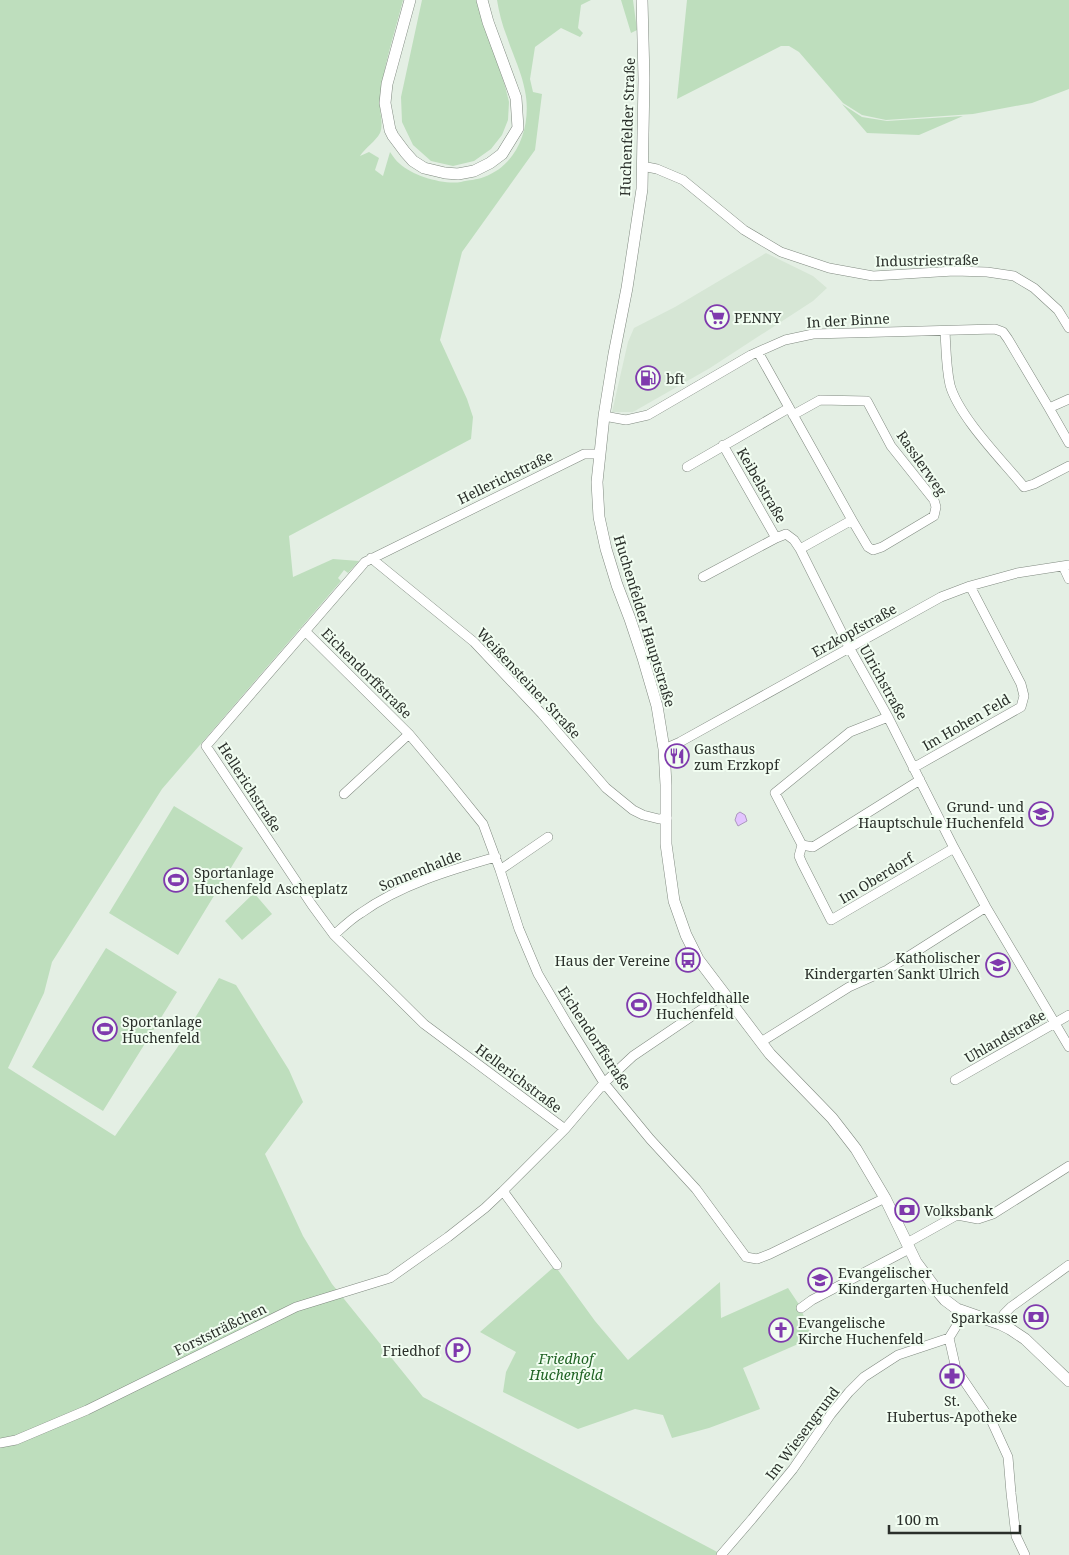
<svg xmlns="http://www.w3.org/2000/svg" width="1069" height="1555" viewBox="0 0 1069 1555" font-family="'Noto Serif',serif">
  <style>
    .built { fill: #d6e6d5 }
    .green { fill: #bedebd }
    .water { fill: #e3c4ff; stroke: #ac97bf }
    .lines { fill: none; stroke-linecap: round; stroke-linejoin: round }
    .minor-casing { stroke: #808a80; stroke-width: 10 }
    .major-casing { stroke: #808a80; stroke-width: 12 }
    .minor { stroke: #fff; stroke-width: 9 }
    .major { stroke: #fff; stroke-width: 11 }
    .labels { text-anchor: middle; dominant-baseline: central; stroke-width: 4; stroke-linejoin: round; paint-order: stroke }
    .street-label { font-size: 14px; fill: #2a2f2a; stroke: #f1fdf1 }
    .poi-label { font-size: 14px; fill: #2a2f2a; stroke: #f1fdf1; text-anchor: start }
    .park-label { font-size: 14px; font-style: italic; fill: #206324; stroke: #f1fdf1 }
  </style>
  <rect width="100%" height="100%" fill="#e4efe4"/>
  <path class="built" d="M 766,253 L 813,276 L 827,288 L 813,301 L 710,368 L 633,412 L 612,412 L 628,342 L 634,328 L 675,307 Z"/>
  <path class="green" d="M 0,0 L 403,0 C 395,32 382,69 380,102 C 379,111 384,124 380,133 C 376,141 365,148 360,156 L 369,152 L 379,158 L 375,170 L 383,176 L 390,152 C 393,156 396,161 400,164 C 413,176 444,185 461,182 C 468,180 477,180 484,177 C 518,165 532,125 525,91 C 522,73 513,55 507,37 C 502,25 499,12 497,0 L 591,0 L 581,5 L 578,28 L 583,33 L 580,37 L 561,28 L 535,47 L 530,79 L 533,92 L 542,94 L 535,150 L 462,252 L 440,340 L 467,399 L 473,417 L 471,439 L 289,536 L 293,577 L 333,559 L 359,561 L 348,573 L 344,570 L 338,578 L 341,581 L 162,789 L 52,962 L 44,993 L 8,1068 L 115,1136 L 177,1048 L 219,978 L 236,985 L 289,1070 L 303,1102 L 265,1154 L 303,1236 L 332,1284 L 423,1397 L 723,1555 L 0,1555 Z
    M 422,0 L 476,0 L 505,86 L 509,102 L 508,120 L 502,135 L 491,149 L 474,161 L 453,166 L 431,161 L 413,145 L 402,122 L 401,97 Z
    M 621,0 L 633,0 L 637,30 L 631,33 Z
    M 687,0 L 1069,0 L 1069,89 L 1032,103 L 973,114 L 886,120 L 862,115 L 843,103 L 799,52 L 789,46 L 781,46 L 677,99 Z
    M 842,104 L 862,117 L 887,121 L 963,116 L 919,135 L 867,133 Z
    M 174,806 L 243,848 L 178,955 L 109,913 Z
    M 254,893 L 272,914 L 242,940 L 225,921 Z
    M 106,948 L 177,992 L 103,1111 L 32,1067 Z
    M 555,1266 L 595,1321 L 628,1360 L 720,1282 L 721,1318 L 788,1288 L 800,1306 L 812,1338 L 743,1368 L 760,1409 L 709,1428 L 672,1438 L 663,1415 L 635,1409 L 578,1429 L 503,1392 L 506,1372 L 516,1352 L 480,1332 Z"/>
  <path class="water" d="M 740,812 L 745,815 L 747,821 L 738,826 L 735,820 L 737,814 Z"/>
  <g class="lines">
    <g class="minor-casing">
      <path id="minor" d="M 642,166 L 657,169 L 683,180 L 744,230 L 781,252 L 829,268 L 873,276 L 954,271 L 987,272 L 1014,276 L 1034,288 L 1058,310 L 1069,328
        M 945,331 C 946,348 946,367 950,385 C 959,417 1002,460 1024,487 L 1034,484 L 1069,466
        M 758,352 L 852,520 L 800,549 L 850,649 L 888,717 L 954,848 L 986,907 L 1069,1047
        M 1049,408 L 1069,443
        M 793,415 L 820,400 L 867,401 L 891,446 L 934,500 L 936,507 L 934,516 L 882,547 L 873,550 L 868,547 L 852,520
        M 604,416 L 626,420 L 648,415 L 751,355 L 785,340 L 813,334 L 995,329 L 1003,332 L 1008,339 L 1049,408 L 1069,399
        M 687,467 L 789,408
        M 776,538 L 786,534 L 794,540 L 800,549
        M 371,558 L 474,642 L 542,714 L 606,788 L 633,810 L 643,815 L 659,819 L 667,818
        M 1063,566 L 1069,579
        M 703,577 L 776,538 L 723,445
        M 305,631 L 409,734 L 445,777 L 483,824 L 500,870 L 519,929 L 538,974 L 568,1025 L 604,1083 L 650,1139 L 696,1189 L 746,1257 L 757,1259 L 770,1254 L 885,1198
        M 888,717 L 850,732 L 775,793 L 802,845 L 799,856 L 802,863 L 831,920 L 954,848
        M 664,749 L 680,742 L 941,597 L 970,586 L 1017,573 L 1069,565
        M 913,768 L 1021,707 L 1024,696 L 1021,684 L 970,586
        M 344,794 L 409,734
        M 802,845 L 813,847 L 920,780
        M 500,870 L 548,837
        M 334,935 C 343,927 351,919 361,913 C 400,885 450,870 496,857
        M 761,1042 L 849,987 L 887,970 L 986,907
        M 955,1080 L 1069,1015
        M 565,1129 L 424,1024 L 334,935 L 312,905 L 206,746 L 365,562 L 584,454 L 600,454
        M 907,1243 L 957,1215 L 978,1219 L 993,1214 L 1069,1166
        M 557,1265 L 503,1191 L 565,1129 L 604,1083 L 633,1056 L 723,995
        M 801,1308 L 812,1300 L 909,1249
        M 965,1312 L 949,1338 L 956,1369 L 992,1422 L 1008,1457 L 1011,1493 L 1016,1536 L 1025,1555
        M 1000,1324 L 1004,1314 L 1011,1307 L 1069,1265
        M 0,1443 L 16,1440 L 87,1410 L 296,1307 L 390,1278 L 448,1237 L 485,1208 L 503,1191
        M 721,1555 L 752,1519 L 793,1469 L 831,1414 L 849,1392 L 864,1377 L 898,1355 L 949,1338"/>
    </g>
    <g class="major-casing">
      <path id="major" d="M 410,0 L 387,84 L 385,103 L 390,130 L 393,136 L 405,152 L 413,161 L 424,168 L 445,173 L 458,174 L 474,171 L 490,163 L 502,154 L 518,128 L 516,98 L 488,22 L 482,0
        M 642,0 L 644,79 L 642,189 L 627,288 L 614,354 L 604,416 L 597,482 L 599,517 L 606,549 L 617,585 L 630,619 L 643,658 L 657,706 L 664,749 L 666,785 L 666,844 L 674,901 L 686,935 L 698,959 L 770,1054 L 832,1118 L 856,1149 L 885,1198 L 916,1262 L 939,1293 L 945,1300 L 957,1309 L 1000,1324 L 1010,1329 L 1025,1339 L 1069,1381"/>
    </g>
    <use href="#minor" class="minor"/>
    <use href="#major" class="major"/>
  </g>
  <defs>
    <g id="supermarket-ring" transform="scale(1.25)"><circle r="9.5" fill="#f1fdf1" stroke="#7f3aad" stroke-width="1.5"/><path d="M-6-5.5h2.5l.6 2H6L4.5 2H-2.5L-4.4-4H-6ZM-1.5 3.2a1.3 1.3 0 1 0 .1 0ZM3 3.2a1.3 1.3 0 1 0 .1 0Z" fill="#7f3aad"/></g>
    <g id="fuel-ring" transform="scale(1.25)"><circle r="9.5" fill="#f1fdf1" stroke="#7f3aad" stroke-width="1.5"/><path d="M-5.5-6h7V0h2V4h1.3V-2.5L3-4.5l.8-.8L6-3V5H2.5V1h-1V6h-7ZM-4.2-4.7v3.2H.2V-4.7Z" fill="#7f3aad"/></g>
    <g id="restaurant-ring" transform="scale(1.25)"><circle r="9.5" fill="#f1fdf1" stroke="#7f3aad" stroke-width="1.5"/><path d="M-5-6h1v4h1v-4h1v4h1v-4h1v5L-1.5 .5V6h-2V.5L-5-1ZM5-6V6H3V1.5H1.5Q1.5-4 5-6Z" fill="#7f3aad"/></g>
    <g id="school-ring" transform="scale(1.25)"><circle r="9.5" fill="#f1fdf1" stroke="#7f3aad" stroke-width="1.5"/><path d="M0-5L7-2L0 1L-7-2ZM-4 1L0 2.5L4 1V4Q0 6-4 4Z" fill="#7f3aad"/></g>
    <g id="stadium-ring" transform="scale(1.25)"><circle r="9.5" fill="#f1fdf1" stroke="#7f3aad" stroke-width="1.5"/><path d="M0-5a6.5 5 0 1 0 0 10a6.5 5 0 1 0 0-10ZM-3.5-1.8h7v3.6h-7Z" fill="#7f3aad"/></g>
    <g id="bus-ring" transform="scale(1.25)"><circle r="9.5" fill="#f1fdf1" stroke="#7f3aad" stroke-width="1.5"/><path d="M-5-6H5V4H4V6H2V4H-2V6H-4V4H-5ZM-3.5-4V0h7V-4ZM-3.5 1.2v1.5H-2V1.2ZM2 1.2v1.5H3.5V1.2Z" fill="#7f3aad"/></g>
    <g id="bank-ring" transform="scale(1.25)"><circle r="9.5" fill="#f1fdf1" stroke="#7f3aad" stroke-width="1.5"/><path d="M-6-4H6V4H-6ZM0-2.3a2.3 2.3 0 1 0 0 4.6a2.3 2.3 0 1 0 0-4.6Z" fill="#7f3aad"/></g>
    <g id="church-ring" transform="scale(1.25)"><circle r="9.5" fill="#f1fdf1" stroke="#7f3aad" stroke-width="1.5"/><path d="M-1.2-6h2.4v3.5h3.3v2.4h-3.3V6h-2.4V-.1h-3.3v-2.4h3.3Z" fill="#7f3aad"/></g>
    <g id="parking-ring" transform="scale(1.25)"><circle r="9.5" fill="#f1fdf1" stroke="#7f3aad" stroke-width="1.5"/><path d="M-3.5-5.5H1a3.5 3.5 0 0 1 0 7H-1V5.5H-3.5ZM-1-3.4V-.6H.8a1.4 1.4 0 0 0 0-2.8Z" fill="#7f3aad"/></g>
    <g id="pharmacy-ring" transform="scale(1.25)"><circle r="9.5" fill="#f1fdf1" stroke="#7f3aad" stroke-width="1.5"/><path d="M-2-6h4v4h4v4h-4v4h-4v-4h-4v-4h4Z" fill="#7f3aad"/></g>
  </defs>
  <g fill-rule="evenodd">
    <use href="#supermarket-ring" x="717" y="317"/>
    <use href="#fuel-ring" x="648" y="378"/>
    <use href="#restaurant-ring" x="677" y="756"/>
    <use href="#school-ring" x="1041" y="814"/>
    <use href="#stadium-ring" x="176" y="880"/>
    <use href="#bus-ring" x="688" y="960"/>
    <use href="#school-ring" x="998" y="965"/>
    <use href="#stadium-ring" x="639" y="1005"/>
    <use href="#stadium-ring" x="105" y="1029"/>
    <use href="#bank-ring" x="907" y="1210"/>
    <use href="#school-ring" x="820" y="1280"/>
    <use href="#bank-ring" x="1036" y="1317"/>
    <use href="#church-ring" x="781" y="1330"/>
    <use href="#parking-ring" x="458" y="1350"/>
    <use href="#pharmacy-ring" x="952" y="1376"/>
  </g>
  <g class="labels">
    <g class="street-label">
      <text transform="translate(627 127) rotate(-88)">Huchenfelder Straße</text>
      <text transform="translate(927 260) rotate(-1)">Industriestraße</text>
      <text transform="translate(848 320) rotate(-3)">In der Binne</text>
      <text transform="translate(922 463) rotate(55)">Rasslerweg</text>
      <text transform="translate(505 477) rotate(-26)">Hellerichstraße</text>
      <text transform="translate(762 485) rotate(60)">Keibelstraße</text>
      <text transform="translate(645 621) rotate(73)">Huchenfelder Hauptstraße</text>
      <text transform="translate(854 630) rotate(-29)">Erzkopfstraße</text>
      <text transform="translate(367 673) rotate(45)">Eichendorffstraße</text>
      <text transform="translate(884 682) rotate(61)">Ulrichstraße</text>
      <text transform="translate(529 683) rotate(47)">Weißensteiner Straße</text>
      <text transform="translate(966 722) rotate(-30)">Im Hohen Feld</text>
      <text transform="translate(250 787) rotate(57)">Hellerichstraße</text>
      <text transform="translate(420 870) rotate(-22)">Sonnenhalde</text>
      <text transform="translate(876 878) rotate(-31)">Im Oberdorf</text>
      <text transform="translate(1005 1036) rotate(-30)">Uhlandstraße</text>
      <text transform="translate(595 1038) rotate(57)">Eichendorffstraße</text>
      <text transform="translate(519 1078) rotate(37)">Hellerichstraße</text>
      <text transform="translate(220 1329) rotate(-26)">Forststräßchen</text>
      <text transform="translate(802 1433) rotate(-53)">Im Wiesengrund</text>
    </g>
    <g class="poi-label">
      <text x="734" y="317">PENNY</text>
      <text x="666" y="378">bft</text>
      <text x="694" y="748">Gasthaus<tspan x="694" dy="16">zum Erzkopf</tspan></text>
      <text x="1024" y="806" text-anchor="end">Grund- und<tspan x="1024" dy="16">Hauptschule Huchenfeld</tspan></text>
      <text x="194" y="872">Sportanlage<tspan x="194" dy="16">Huchenfeld Ascheplatz</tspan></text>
      <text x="980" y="957" text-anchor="end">Katholischer<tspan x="980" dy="16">Kindergarten Sankt Ulrich</tspan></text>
      <text x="670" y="960" text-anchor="end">Haus der Vereine</text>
      <text x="656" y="997">Hochfeldhalle<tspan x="656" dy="16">Huchenfeld</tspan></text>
      <text x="122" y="1021">Sportanlage<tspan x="122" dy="16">Huchenfeld</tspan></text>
      <text x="924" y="1210">Volksbank</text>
      <text x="838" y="1272">Evangelischer<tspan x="838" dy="16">Kindergarten Huchenfeld</tspan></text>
      <text x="1018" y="1317" text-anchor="end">Sparkasse</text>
      <text x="798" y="1322">Evangelische<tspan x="798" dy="16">Kirche Huchenfeld</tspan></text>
      <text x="440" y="1350" text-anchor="end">Friedhof</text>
      <text x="952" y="1400" text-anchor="middle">St.<tspan x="952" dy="16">Hubertus-Apotheke</tspan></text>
    </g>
    <g class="park-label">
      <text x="566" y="1358">Friedhof<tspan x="566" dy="16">Huchenfeld</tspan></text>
    </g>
  </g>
  <path d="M889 1525v8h131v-8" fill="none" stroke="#2a2f2a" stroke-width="2.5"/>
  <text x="896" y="1525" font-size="15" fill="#2a2f2a" stroke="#f1fdf1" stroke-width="4" paint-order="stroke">100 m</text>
</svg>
